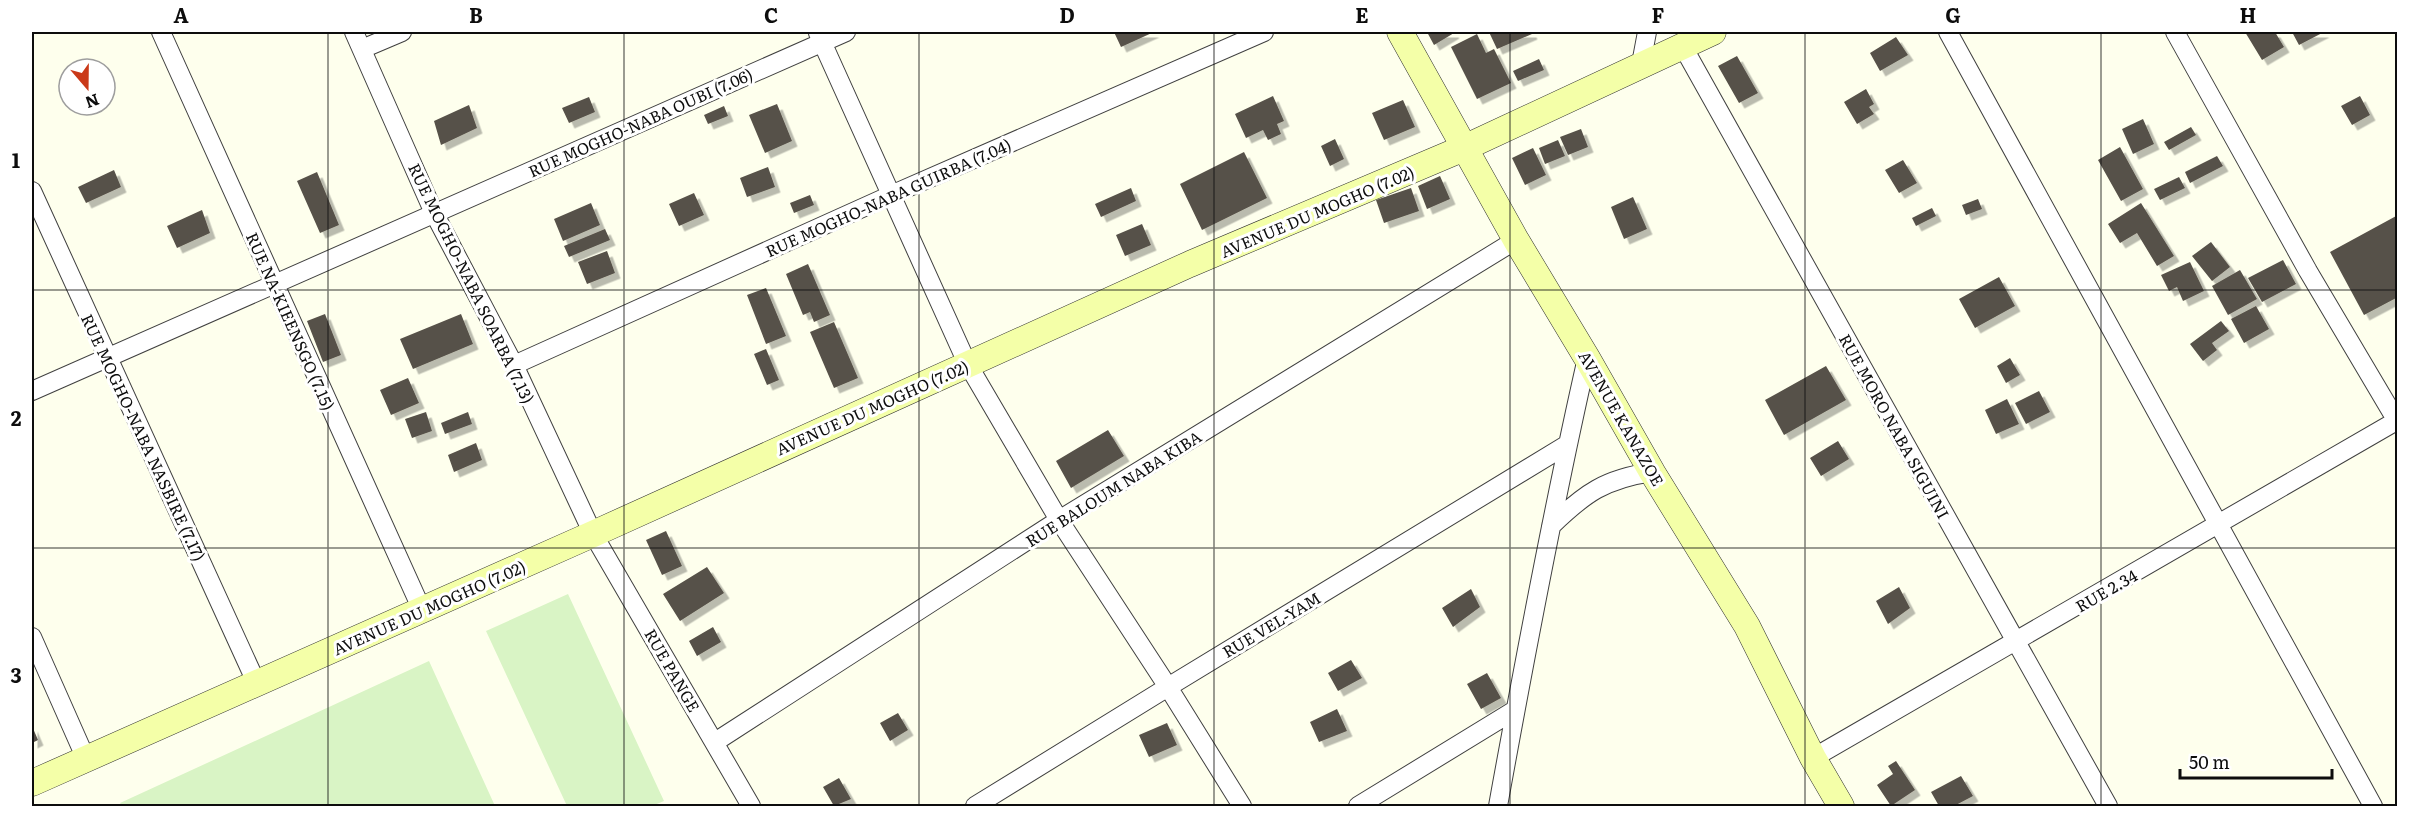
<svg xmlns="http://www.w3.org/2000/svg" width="2429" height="838" viewBox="0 0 2429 838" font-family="Literata,serif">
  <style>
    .pitch { fill: #d9f4c5 }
    .building { fill: #575148; filter: url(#shadow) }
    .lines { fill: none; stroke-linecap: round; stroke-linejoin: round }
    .street-casing { stroke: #404040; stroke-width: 20 }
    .secondary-casing { stroke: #2f2f2f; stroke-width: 27 }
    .street { stroke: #fff; stroke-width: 18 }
    .secondary { stroke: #f4ffa8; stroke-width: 26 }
    .grid { fill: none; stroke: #0d0d0d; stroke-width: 1.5; stroke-opacity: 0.55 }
    .labels { text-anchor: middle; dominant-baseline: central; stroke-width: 6; stroke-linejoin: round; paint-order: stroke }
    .street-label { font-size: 16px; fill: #0d0d0d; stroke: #fff }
    .neatline { fill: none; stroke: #0d0d0d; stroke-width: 2 }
    .grid-label { font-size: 20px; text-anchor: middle; font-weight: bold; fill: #0d0d0d }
  </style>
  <defs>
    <filter id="shadow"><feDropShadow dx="5.5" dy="5.5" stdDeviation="0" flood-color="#0004"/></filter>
  </defs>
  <rect width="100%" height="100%" fill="#feffed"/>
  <path class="pitch" d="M 568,594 L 664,801 L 652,806 L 567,806 L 486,631 Z
    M 429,661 L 495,806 L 122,806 L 120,803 Z"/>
  <path class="building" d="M 1114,32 L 1154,32 L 1121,47 Z
    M 1427,32 L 1453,32 L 1454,33 L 1434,45 Z
    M 1489,32 L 1531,32 L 1532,34 L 1497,49 Z
    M 2245,32 L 2275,32 L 2284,47 L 2262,60 Z
    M 2292,32 L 2324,32 L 2299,45 Z
    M 1477,34 L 1486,53 L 1494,49 L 1511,83 L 1477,99 L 1451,47 Z
    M 1896,37 L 1908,55 L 1880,71 L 1870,53 Z
    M 1737,56 L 1758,93 L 1739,103 L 1718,66 Z
    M 1539,59 L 1544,70 L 1518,81 L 1513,71 Z
    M 1866,89 L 1874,104 L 1869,107 L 1874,114 L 1857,124 L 1844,102 Z
    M 1273,96 L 1284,121 L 1277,124 L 1281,134 L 1268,140 L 1263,130 L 1246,138 L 1235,114 Z
    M 2360,96 L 2370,115 L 2352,125 L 2341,106 Z
    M 589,97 L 595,112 L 569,123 L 562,108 Z
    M 1403,100 L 1415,127 L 1384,140 L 1372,113 Z
    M 777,104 L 792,141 L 765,153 L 749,115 Z
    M 469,105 L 477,128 L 441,145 L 434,121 Z
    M 724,106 L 728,116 L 708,124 L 704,115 Z
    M 2143,119 L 2154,144 L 2133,154 L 2122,129 Z
    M 2191,127 L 2196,135 L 2169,150 L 2164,142 Z
    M 1581,129 L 1588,147 L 1568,155 L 1560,137 Z
    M 1335,139 L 1344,159 L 1330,166 L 1321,146 Z
    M 1558,140 L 1565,156 L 1545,164 L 1539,148 Z
    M 2120,147 L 2143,189 L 2121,201 L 2098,160 Z
    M 1533,148 L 1546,175 L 1525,185 L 1512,158 Z
    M 1244,152 L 1267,198 L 1202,230 L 1180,184 Z
    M 2217,156 L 2223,166 L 2190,183 L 2185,172 Z
    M 1903,160 L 1917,183 L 1899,193 L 1885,170 Z
    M 768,167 L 775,187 L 747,197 L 740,178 Z
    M 114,170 L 121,187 L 86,203 L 78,187 Z
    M 317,172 L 339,225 L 320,233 L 297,181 Z
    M 1440,176 L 1450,199 L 1427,209 L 1418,186 Z
    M 2179,177 L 2185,188 L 2160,200 L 2154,189 Z
    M 1131,188 L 1136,201 L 1101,217 L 1095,204 Z
    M 1411,188 L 1419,211 L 1384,223 L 1376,200 Z
    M 694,193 L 704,215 L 679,226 L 669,204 Z
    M 810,195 L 814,205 L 794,213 L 790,203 Z
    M 1633,197 L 1647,229 L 1624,239 L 1611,207 Z
    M 1978,199 L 1982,209 L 1966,215 L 1962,205 Z
    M 591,203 L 600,225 L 563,241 L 554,219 Z
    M 2141,203 L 2174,256 L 2157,266 L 2137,233 L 2120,243 L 2108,224 Z
    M 1932,208 L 1936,216 L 1916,226 L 1912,218 Z
    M 202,210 L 210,233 L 177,248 L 167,226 Z
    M 2398,215 L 2398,297 L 2364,315 L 2330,252 Z
    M 1142,224 L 1151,245 L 1125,256 L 1116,235 Z
    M 605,229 L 610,240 L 569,257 L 564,246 Z
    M 2211,242 L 2230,267 L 2212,281 L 2192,256 Z
    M 607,251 L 615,273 L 587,284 L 578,262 Z
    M 2283,260 L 2296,284 L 2262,302 L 2248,278 Z
    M 2190,262 L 2204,291 L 2183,301 L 2177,287 L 2169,291 L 2161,275 Z
    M 808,264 L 830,315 L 814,322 L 810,312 L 803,315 L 786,274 Z
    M 2240,270 L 2257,299 L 2228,315 L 2212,286 Z
    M 1999,277 L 2015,306 L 1975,328 L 1959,299 Z
    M 766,288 L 786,336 L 766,344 L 747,295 Z
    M 2256,306 L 2269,329 L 2244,343 L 2231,319 Z
    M 325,314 L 341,355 L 323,362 L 307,321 Z
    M 461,314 L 473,344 L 413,369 L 400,339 Z
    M 2221,321 L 2229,331 L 2212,343 L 2217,350 L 2203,361 L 2190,344 Z
    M 834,322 L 858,378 L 834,388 L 810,332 Z
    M 766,349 L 779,380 L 767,385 L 754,354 Z
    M 2010,358 L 2020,375 L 2006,383 L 1997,366 Z
    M 1826,366 L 1846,400 L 1784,435 L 1765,400 Z
    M 408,378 L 419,403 L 391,415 L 380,390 Z
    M 2039,391 L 2050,412 L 2026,424 L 2015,403 Z
    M 2007,399 L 2019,424 L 1996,434 L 1985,410 Z
    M 426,412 L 432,431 L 412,438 L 405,419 Z
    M 468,412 L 472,424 L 445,434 L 441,423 Z
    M 1108,430 L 1124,456 L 1071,488 L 1056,461 Z
    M 1838,441 L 1849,459 L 1821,476 L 1810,458 Z
    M 476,443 L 482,460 L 454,472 L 448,455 Z
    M 666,531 L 682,566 L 662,575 L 646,540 Z
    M 707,567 L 724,593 L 680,621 L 663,594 Z
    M 1899,587 L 1910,608 L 1888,624 L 1876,601 Z
    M 1471,589 L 1480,607 L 1453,627 L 1442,608 Z
    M 713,627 L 721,642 L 697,656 L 689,641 Z
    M 1351,660 L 1362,678 L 1338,691 L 1328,673 Z
    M 1487,673 L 1501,698 L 1481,709 L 1467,684 Z
    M 1337,709 L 1347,731 L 1319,742 L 1310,722 Z
    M 898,713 L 908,730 L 890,741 L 880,723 Z
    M 1167,723 L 1177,745 L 1149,757 L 1139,735 Z
    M 32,726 L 38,740 L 32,743 Z
    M 1896,761 L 1915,790 L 1891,806 L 1877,785 L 1893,774 L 1888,766 Z
    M 1961,776 L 1973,796 L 1954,806 L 1939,806 L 1931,792 Z
    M 839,778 L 851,799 L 834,806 L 823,787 Z"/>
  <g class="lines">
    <g class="street-casing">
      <path id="street" d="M 161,32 L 422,610
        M 354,32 L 434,213 L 514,365 L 593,534 L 751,806
        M 1948,32 L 2373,806
        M 2175,32 L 2308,271 L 2398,423
        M 818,33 L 967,363 L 1059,520 L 1168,687 L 1242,806
        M 1682,45 L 2108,806
        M 362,49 L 402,32
        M 1641,64 L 1647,32
        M 32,191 L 256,682
        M 514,365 L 891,195 L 1264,32
        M 32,391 L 846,32
        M 1551,526 C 1585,493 1605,479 1652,472
        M 32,637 L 86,759
        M 715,742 L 1059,520 L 1516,240
        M 1813,758 L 2398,420
        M 975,806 L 1168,687 L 1568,444
        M 1358,806 L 1515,710
        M 1498,806 C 1525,657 1553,507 1587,358"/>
    </g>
    <g class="secondary-casing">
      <path id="secondary" d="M 1400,32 L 1516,240 L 1587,358 L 1652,472 L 1747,626 L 1813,758 L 1841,806
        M 32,783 L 593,534 L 1190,264 L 1464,148 L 1713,32"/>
    </g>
    <use href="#street" class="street"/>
    <use href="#secondary" class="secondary"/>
  </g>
  <path class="grid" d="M 328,32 L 328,806M 624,32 L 624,806M 919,32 L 919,806M 1214,32 L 1214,806M 1510,32 L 1510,806M 1805,32 L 1805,806M 2101,32 L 2101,806M 32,290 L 2398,290M 32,548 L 2398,548"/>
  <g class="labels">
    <g class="street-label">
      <text transform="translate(640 122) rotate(-24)">RUE MOGHO-NABA OUBI (7.06)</text>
      <text transform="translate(888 197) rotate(-24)">RUE MOGHO-NABA GUIRBA (7.04)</text>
      <text transform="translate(1317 211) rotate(-23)">AVENUE DU MOGHO (7.02)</text>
      <text transform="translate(472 283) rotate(64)">RUE MOGHO-NABA SOARBA (7.13)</text>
      <text transform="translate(291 321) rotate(66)">RUE NA-KIEENSGO (7.15)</text>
      <text transform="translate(872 407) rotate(-24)">AVENUE DU MOGHO (7.02)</text>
      <text transform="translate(1622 418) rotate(60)">AVENUE KANAZOE</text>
      <text transform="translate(1895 426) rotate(61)">RUE MORO NABA SIGUINI</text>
      <text transform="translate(144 437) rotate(65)">RUE MOGHO-NABA NASBIRE (7.17)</text>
      <text transform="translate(1113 488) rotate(-32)">RUE BALOUM NABA KIBA</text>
      <text transform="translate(2106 590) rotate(-30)">RUE 2.34</text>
      <text transform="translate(429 607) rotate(-24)">AVENUE DU MOGHO (7.02)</text>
      <text transform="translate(1271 624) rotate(-31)">RUE VEL-YAM</text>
      <text transform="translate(673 670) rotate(60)">RUE PANGE</text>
    </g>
  </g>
  <rect width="2429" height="838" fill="none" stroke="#ffffff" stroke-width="66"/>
  <g transform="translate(87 87) rotate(160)"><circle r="28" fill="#ffffff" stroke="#9e9e9e" stroke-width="1.5"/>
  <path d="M0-4.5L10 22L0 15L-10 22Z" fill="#ca3918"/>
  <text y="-9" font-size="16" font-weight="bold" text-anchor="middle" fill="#0d0d0d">N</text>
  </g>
  <path d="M2180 769v9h152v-9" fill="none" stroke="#0d0d0d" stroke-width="3"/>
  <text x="2189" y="769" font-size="18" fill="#0d0d0d" stroke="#ffffff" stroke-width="4.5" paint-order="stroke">50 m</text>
  <rect x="33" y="33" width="2363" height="772" class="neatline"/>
  <g class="grid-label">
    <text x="181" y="23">A</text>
    <text x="476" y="23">B</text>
    <text x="771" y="23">C</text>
    <text x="1067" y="23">D</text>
    <text x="1362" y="23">E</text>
    <text x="1658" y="23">F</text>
    <text x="1953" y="23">G</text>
    <text x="2248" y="23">H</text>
    <text x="16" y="168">1</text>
    <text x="16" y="426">2</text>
    <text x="16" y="683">3</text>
  </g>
</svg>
